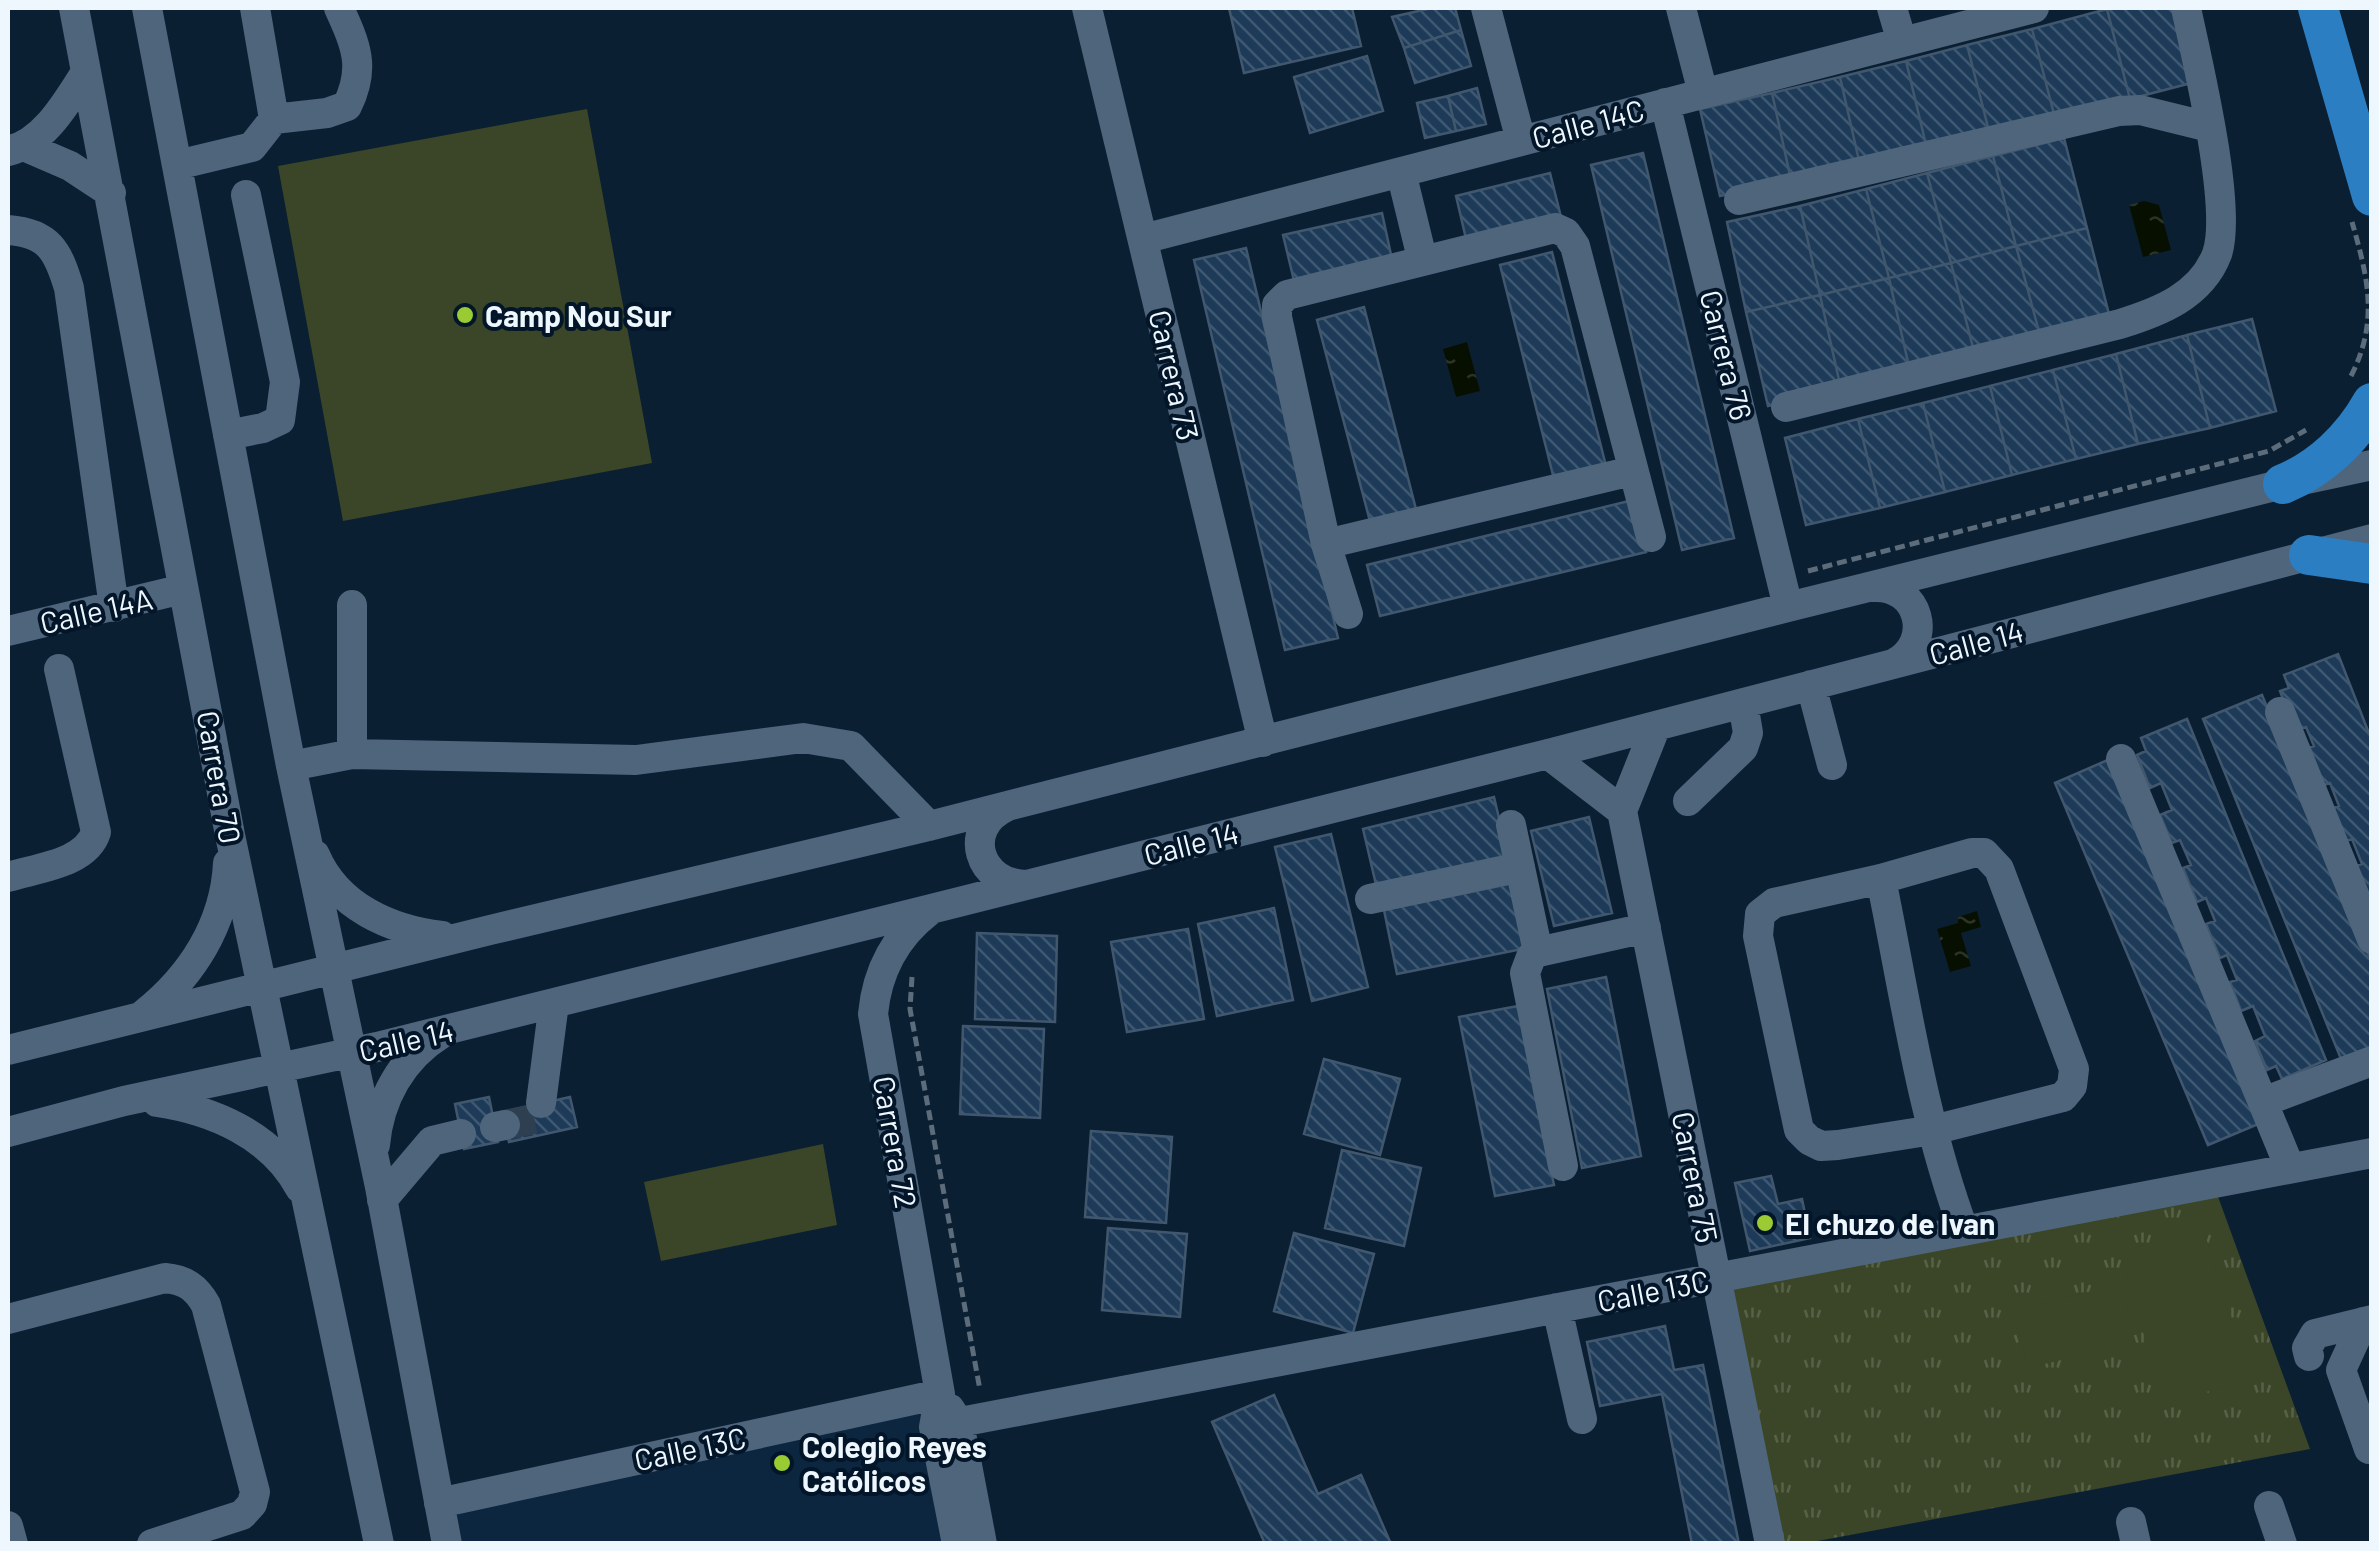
<svg xmlns="http://www.w3.org/2000/svg" width="2379" height="1551" viewBox="0 0 2379 1551" font-family="Barlow,sans-serif">
  <style>
    .built { fill: #0c263f }
    .grass { fill: url(#grass-tufts) }
    .pitch { fill: #3a4627 }
    .water { fill: url(#water-ripples) }
    .building { fill: url(#building-back-hatch); stroke: #41576e; stroke-width: 2.5 }
    .lines { fill: none; stroke-linecap: round; stroke-linejoin: round }
    .minor-tunnel { stroke: #2d3f51; stroke-width: 30; stroke-dasharray: 30 15; stroke-linecap: butt }
    .path { stroke: #5c6c7b; stroke-width: 5; stroke-dasharray: 10 5; stroke-linecap: butt }
    .minor { stroke: #4f657c; stroke-width: 30 }
    .major { stroke: #2b7ec2; stroke-width: 40 }
    .poi-dot { fill: #9bcb33; stroke: #031528; stroke-width: 4 }
    .labels { text-anchor: middle; dominant-baseline: central; stroke-width: 8; stroke-linejoin: round; paint-order: stroke }
    .street-label { font-size: 30px; fill: #eef6fe; stroke: #031528 }
    .poi-label { font-size: 30px; font-weight: bold; fill: #eef6fe; stroke: #031528; text-anchor: start }
  </style>
  <defs>
    <pattern id="grass-tufts" width="24" height="20" patternUnits="userSpaceOnUse" patternTransform="scale(2.5)"><rect width="24" height="20" fill="#3a4627"/><path d="M3 7l-1-3M5 7V3M7 7l1-3M15 17l-1-3M17 17v-4M19 17l1-3" fill="none" stroke="#576147"/></pattern>
    <pattern id="water-ripples" width="26" height="14" patternUnits="userSpaceOnUse" patternTransform="scale(2.5)"><rect width="26" height="14" fill="#070f00"/><path d="M2 4q2-2 4 0t4 0M15 11q2-2 4 0t4 0" fill="none" stroke="#2b3326"/></pattern>
    <pattern id="building-back-hatch" width="6" height="6" patternUnits="userSpaceOnUse" patternTransform="scale(2.5)"><rect width="6" height="6" fill="#1d3b59"/><path d="M-1 5l2 2M0 0l6 6M5-1l2 2" fill="none" stroke="#3e5872"/></pattern>
  </defs>
  <rect width="100%" height="100%" fill="#0b1f32"/>
  <path class="built" d="M 940,1394 L 957,1543 L 447,1543 L 439,1503 Z"/>
  <path class="grass" d="M 2213,1183 L 2310,1449 L 1807,1543 L 1770,1543 L 1716,1278 Z"/>
  <path class="pitch" d="M 587,109 L 652,463 L 343,521 L 278,166 Z
    M 823,1144 L 837,1225 L 661,1261 L 644,1182 Z
    M 2203,1228 L 2248,1380 L 2164,1404 L 2120,1252 Z
    M 2121,1284 L 2135,1342 L 2028,1368 L 2013,1310 Z"/>
  <path class="water" d="M 2144,201 L 2159,205 L 2171,250 L 2143,257 L 2129,205 Z
    M 1467,342 L 1480,391 L 1456,397 L 1443,349 Z
    M 1977,911 L 1981,927 L 1961,933 L 1971,966 L 1950,972 L 1937,929 L 1958,923 L 1958,917 Z"/>
  <path class="building" d="M 1229,8 L 1352,8 L 1361,46 L 1244,73 Z
    M 1432,8 L 1455,8 L 1461,30 L 1404,48 L 1392,17 Z
    M 2114,8 L 2175,8 L 2195,82 L 2130,99 L 2107,9 Z
    M 2107,9 L 2130,99 L 2055,118 L 2032,29 Z
    M 2032,29 L 2055,118 L 1990,135 L 1967,45 Z
    M 1461,30 L 1471,66 L 1415,83 L 1404,48 Z
    M 1967,45 L 1990,135 L 1927,149 L 1906,61 Z
    M 1367,56 L 1383,111 L 1310,133 L 1294,77 Z
    M 1906,61 L 1927,149 L 1860,165 L 1840,77 Z
    M 1840,77 L 1860,165 L 1791,180 L 1772,93 Z
    M 1477,88 L 1486,124 L 1456,131 L 1448,96 Z
    M 1772,93 L 1791,180 L 1720,196 L 1700,109 Z
    M 1448,96 L 1456,131 L 1425,138 L 1417,103 Z
    M 2064,138 L 2087,228 L 2016,246 L 1993,156 Z
    M 1643,153 L 1734,538 L 1682,550 L 1591,165 Z
    M 1993,156 L 2016,246 L 1951,263 L 1927,173 Z
    M 1550,173 L 1562,221 L 1467,243 L 1456,196 Z
    M 1927,173 L 1951,263 L 1889,278 L 1866,189 Z
    M 1866,189 L 1889,278 L 1820,295 L 1800,206 Z
    M 1800,206 L 1820,295 L 1746,312 L 1727,222 Z
    M 1382,213 L 1393,264 L 1296,289 L 1283,235 Z
    M 2087,228 L 2111,322 L 2041,339 L 2016,246 Z
    M 2016,246 L 2041,339 L 1975,355 L 1951,263 Z
    M 1246,248 L 1338,638 L 1285,650 L 1194,260 Z
    M 1552,252 L 1606,466 L 1554,479 L 1500,265 Z
    M 1951,263 L 1975,355 L 1910,371 L 1889,278 Z
    M 1889,278 L 1910,371 L 1841,389 L 1820,295 Z
    M 1820,295 L 1841,389 L 1768,406 L 1746,312 Z
    M 1364,307 L 1418,517 L 1372,529 L 1317,320 Z
    M 2252,319 L 2276,411 L 2210,428 L 2187,335 Z
    M 2187,335 L 2210,428 L 2138,444 L 2116,354 Z
    M 2116,354 L 2138,444 L 2076,459 L 2053,370 Z
    M 2053,370 L 2076,459 L 2012,475 L 1990,386 Z
    M 1990,386 L 2012,475 L 1945,492 L 1923,403 Z
    M 1923,403 L 1945,492 L 1880,508 L 1858,419 Z
    M 1858,419 L 1880,508 L 1806,525 L 1785,438 Z
    M 1633,500 L 1646,552 L 1380,616 L 1367,565 Z
    M 2338,654 L 2372,741 L 2372,896 L 2361,900 L 2350,868 L 2362,864 L 2352,839 L 2338,844 L 2326,811 L 2339,806 L 2330,783 L 2317,787 L 2304,750 L 2314,746 L 2306,727 L 2295,731 L 2280,691 L 2289,688 L 2284,675 Z
    M 2262,695 L 2372,963 L 2372,1047 L 2341,1059 L 2203,719 Z
    M 2187,719 L 2326,1060 L 2282,1079 L 2276,1066 L 2267,1070 L 2255,1041 L 2265,1036 L 2253,1006 L 2241,1011 L 2230,982 L 2237,980 L 2227,955 L 2220,958 L 2206,924 L 2215,921 L 2206,898 L 2197,902 L 2183,868 L 2191,865 L 2180,840 L 2172,843 L 2160,815 L 2172,810 L 2161,783 L 2150,788 L 2137,755 L 2146,751 L 2141,738 Z
    M 2110,759 L 2263,1122 L 2208,1145 L 2055,783 Z
    M 1494,797 L 1508,856 L 1377,889 L 1363,829 Z
    M 1589,817 L 1612,913 L 1554,926 L 1531,831 Z
    M 1331,834 L 1368,987 L 1312,1001 L 1275,847 Z
    M 1514,883 L 1527,948 L 1397,974 L 1384,910 Z
    M 1274,908 L 1293,1000 L 1217,1016 L 1198,924 Z
    M 1188,929 L 1204,1019 L 1127,1032 L 1111,942 Z
    M 977,933 L 1057,936 L 1055,1022 L 975,1019 Z
    M 1606,977 L 1641,1156 L 1582,1168 L 1547,989 Z
    M 1518,1006 L 1554,1185 L 1495,1196 L 1459,1017 Z
    M 963,1026 L 1044,1029 L 1040,1118 L 960,1114 Z
    M 1324,1059 L 1400,1079 L 1380,1155 L 1304,1134 Z
    M 489,1097 L 498,1142 L 464,1149 L 455,1104 Z
    M 570,1097 L 577,1127 L 509,1142 L 502,1112 Z
    M 1091,1131 L 1172,1137 L 1166,1223 L 1085,1217 Z
    M 1342,1150 L 1421,1168 L 1404,1246 L 1325,1228 Z
    M 1771,1176 L 1778,1204 L 1802,1199 L 1810,1238 L 1750,1251 L 1735,1183 Z
    M 1108,1228 L 1187,1234 L 1180,1317 L 1102,1310 Z
    M 1294,1233 L 1374,1254 L 1353,1333 L 1274,1311 Z
    M 1665,1326 L 1674,1370 L 1703,1365 L 1739,1544 L 1692,1544 L 1662,1394 L 1600,1406 L 1587,1342 Z
    M 1274,1395 L 1318,1494 L 1361,1475 L 1391,1544 L 1265,1544 L 1212,1422 Z"/>
  <g class="lines">
    <path class="minor-tunnel" d="M 505,1125 L 537,1118 L 541,1103"/>
    <path class="path" d="M 2351,376 C 2379,321 2368,278 2352,222
      M 1808,571 L 2269,451 L 2306,430
      M 912,977 L 910,1009 L 980,1390"/>
    <path class="minor" d="M 74,8 L 230,835 L 379,1544
      M 147,8 L 291,766 L 380,1187 L 447,1544
      M 255,8 L 274,119
      M 1087,8 L 1263,742
      M 1486,8 L 1521,141
      M 1681,8 L 1703,93
      M 1892,8 L 1902,42
      M 1665,103 L 1788,607
      M 26,147 L 70,166 L 111,193
      M 8,151 C 44,143 67,102 86,72
      M 177,165 L 252,147 L 274,119 L 327,113 L 347,106 C 366,68 356,45 339,8
      M 1401,172 L 1422,258
      M 1739,200 L 2119,111 L 2140,110 L 2209,127
      M 8,230 C 49,233 58,251 69,288 L 114,607
      M 1143,239 L 2034,8
      M 1786,407 L 2120,324 C 2159,312 2201,296 2217,254 C 2233,208 2197,60 2186,8
      M 228,435 L 263,428 L 280,420 L 285,382 L 246,195
      M 1326,544 L 1632,471
      M 1874,587 C 1920,585 1934,642 1895,663
      M 1348,614 L 1326,544 L 1277,317 L 1277,305 L 1287,295 L 1555,228 L 1566,233 L 1575,246 L 1651,537
      M 8,631 L 183,589
      M 1811,685 L 1832,765
      M 2280,712 L 2372,939
      M 1656,726 L 1622,811 L 1770,1544
      M 352,754 L 352,605
      M 1548,754 L 1622,811
      M 2121,759 L 2290,1168
      M 291,766 L 352,754 L 636,760 L 803,738 L 851,746 L 929,826
      M 1688,801 L 1743,748 L 1748,733 L 1743,703
      M 1006,807 C 961,828 978,885 1027,885
      M 1511,825 L 1538,952
      M 1972,853 L 1984,853 L 1999,869 L 2074,1069 L 2072,1086 L 2063,1097 L 1933,1130 L 1838,1145 L 1821,1146 L 1809,1140 L 1799,1130 L 1758,936 L 1760,914 L 1774,903 L 1881,879 Z
      M 315,855 C 337,907 391,930 442,936
      M 8,877 C 36,868 86,864 96,832 L 59,669
      M 1881,879 C 1905,996 1922,1118 1964,1231
      M 1370,899 L 1520,867
      M 929,911 C 895,937 877,971 873,1014 L 940,1394 L 934,1427 L 957,1544
      M 144,1014 C 191,977 225,925 228,863
      M 8,1050 L 490,930 L 929,826 L 1788,607 L 2283,484 L 2372,465
      M 157,1102 C 212,1110 272,1135 300,1188
      M 2263,1102 L 2372,1061
      M 541,1103 L 554,1003
      M 495,1127 L 505,1125
      M 8,1132 L 124,1101 L 377,1047 L 931,909 L 1548,754 L 2372,539
      M 375,1145 C 379,1099 402,1058 441,1034
      M 1563,1166 L 1525,973 L 1531,957 L 1538,952 L 1646,928
      M 382,1200 L 432,1141 L 461,1134
      M 1557,1308 L 1582,1419
      M 8,1319 L 165,1278 C 185,1280 196,1287 206,1305 L 255,1492 L 252,1504 L 242,1515 L 152,1544
      M 2363,1322 L 2341,1370 L 2369,1449
      M 2309,1356 L 2307,1348 L 2315,1334 L 2372,1320
      M 950,1409 L 959,1423 L 982,1544
      M 934,1427 L 2372,1153
      M 439,1503 L 940,1394
      M 2269,1506 L 2282,1544
      M 2131,1522 L 2136,1544
      M 8,1526 L 13,1544"/>
    <path class="major" d="M 2318,8 L 2372,196
      M 2283,484 C 2320,469 2352,439 2372,403
      M 2309,555 L 2372,564"/>
  </g>
  <g class="poi-dot">
    <circle cx="465" cy="315" r="10"/>
    <circle cx="1765" cy="1223" r="10"/>
    <circle cx="782" cy="1463" r="10"/>
  </g>
  <g class="labels">
    <g class="street-label">
      <text transform="translate(1588 123) rotate(-15)">Calle 14C</text>
      <text transform="translate(1727 355) rotate(76)">Carrera 76</text>
      <text transform="translate(1175 375) rotate(77)">Carrera 73</text>
      <text transform="translate(96 610) rotate(-13)">Calle 14A</text>
      <text transform="translate(1976 642) rotate(-15)">Calle 14</text>
      <text transform="translate(220 777) rotate(80)">Carrera 70</text>
      <text transform="translate(1191 843) rotate(-14)">Calle 14</text>
      <text transform="translate(406 1040) rotate(-13)">Calle 14</text>
      <text transform="translate(896 1142) rotate(80)">Carrera 72</text>
      <text transform="translate(1696 1177) rotate(79)">Carrera 75</text>
      <text transform="translate(1653 1290) rotate(-11)">Calle 13C</text>
      <text transform="translate(690 1448) rotate(-12)">Calle 13C</text>
    </g>
    <g class="poi-label">
      <text x="485" y="315">Camp Nou Sur</text>
      <text x="1785" y="1223">El chuzo de Ivan</text>
      <text x="802" y="1446">Colegio Reyes<tspan x="802" dy="34">Católicos</tspan></text>
    </g>
  </g>
  <rect width="2379" height="1551" fill="none" stroke="#eef6fe" stroke-width="20"/>
</svg>
